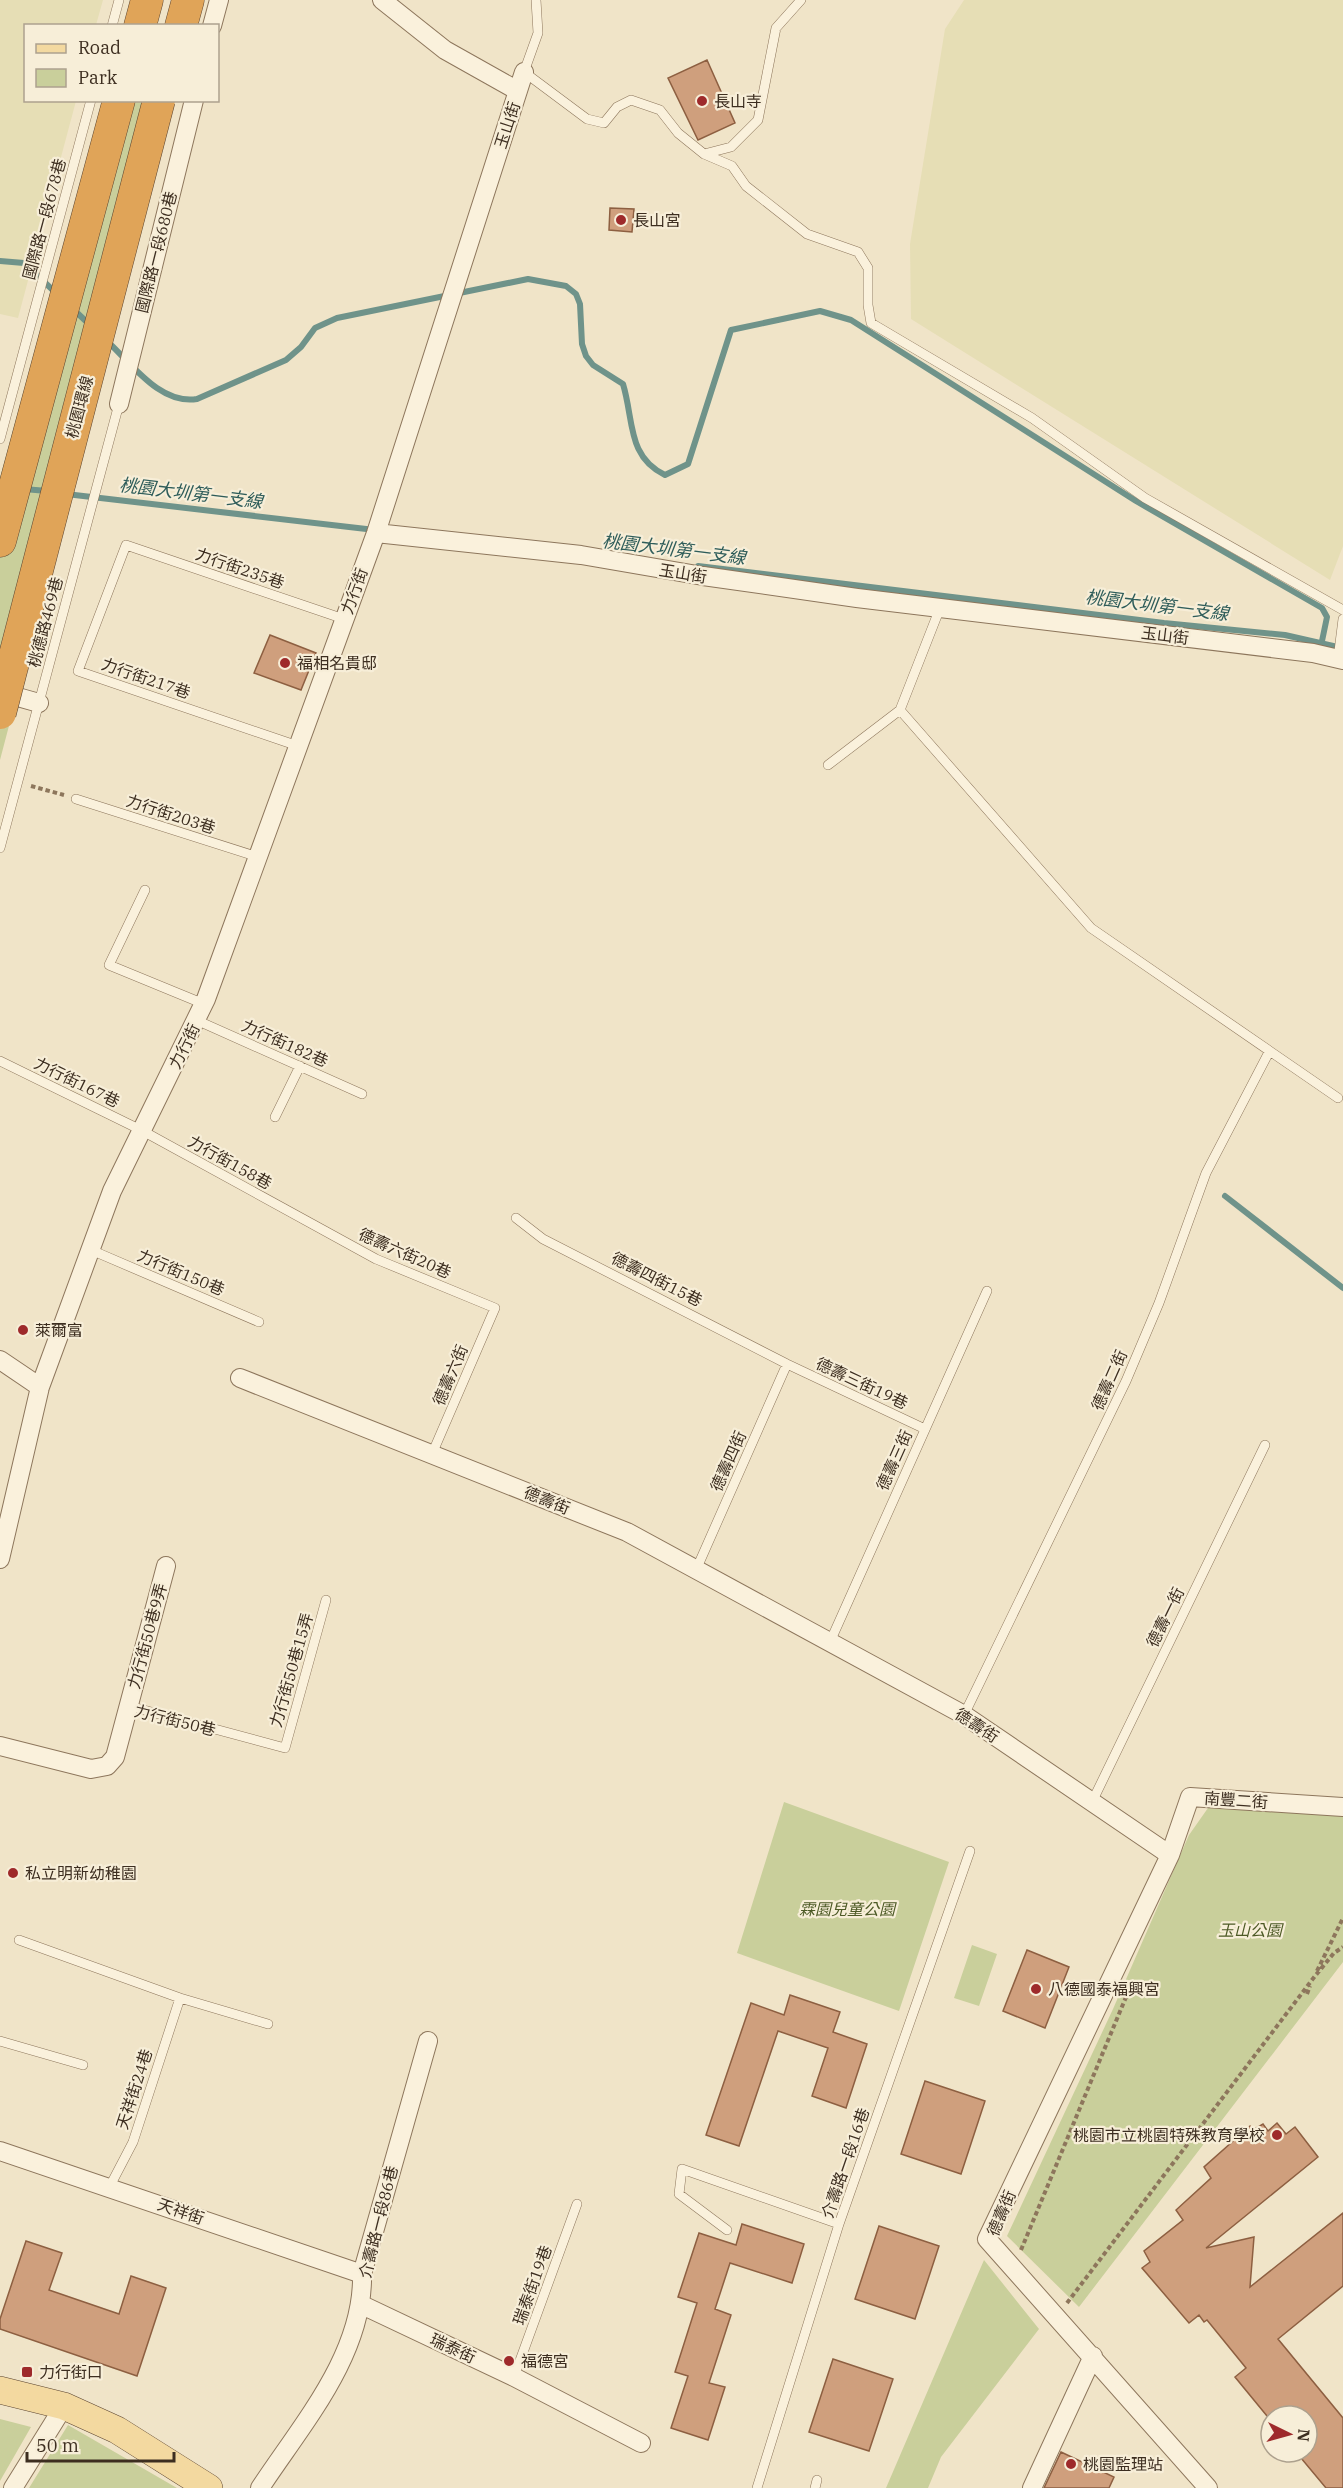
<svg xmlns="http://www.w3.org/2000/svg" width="1343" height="2488" viewBox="0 0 1343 2488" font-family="'IBM Plex Serif','Noto Sans TC',serif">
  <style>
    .farmland { fill: #e6deb5 }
    .green { fill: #c9cf9b }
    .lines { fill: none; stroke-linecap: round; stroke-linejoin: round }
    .stream { stroke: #6f938a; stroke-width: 6 }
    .building { fill: #cf9f7d; stroke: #8d5f41; stroke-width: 1.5 }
    .lane-casing { stroke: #8d765c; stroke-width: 10 }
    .street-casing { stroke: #8d765c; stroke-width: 20 }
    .primary-casing { stroke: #5b4430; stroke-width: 28 }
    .highway-casing { stroke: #5b4430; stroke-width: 33 }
    .path { stroke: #8d765c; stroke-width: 4; stroke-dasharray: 4.5 3; stroke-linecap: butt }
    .lane { stroke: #faf1dc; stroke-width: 9 }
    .street { stroke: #faf1dc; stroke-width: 18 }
    .primary { stroke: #f3d9a0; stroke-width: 27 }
    .highway { stroke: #e0a458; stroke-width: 32 }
    .highway-bridge-casing { stroke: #5b4430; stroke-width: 33; stroke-linecap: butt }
    .highway-bridge { stroke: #e0a458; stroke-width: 32 }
    .poi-dot { fill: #9e2a2b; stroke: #f7eed8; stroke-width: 2 }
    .labels { text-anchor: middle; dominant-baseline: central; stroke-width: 4.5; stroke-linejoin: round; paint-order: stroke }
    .poi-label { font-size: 16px; fill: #3d2e20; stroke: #f7eed8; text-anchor: start }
    .street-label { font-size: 16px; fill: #3d2e20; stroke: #f7eed8 }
    .park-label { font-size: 16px; font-style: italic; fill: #4d5a26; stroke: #f7eed8 }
    .water-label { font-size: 18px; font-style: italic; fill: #2f5d5a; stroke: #f7eed8 }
  </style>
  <rect width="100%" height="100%" fill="#f0e4c8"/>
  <path class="farmland" d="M 0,0 L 103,0 L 96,25 L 26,26 L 26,100 L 76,101 L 18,318 L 0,314 Z
    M 964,0 L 1343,0 L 1343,546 L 1330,580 L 911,319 L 910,244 L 945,29 Z"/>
  <path class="green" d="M 103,101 L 173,101 L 0,760 L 0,478 Z
    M 784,1802 L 949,1862 L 899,2011 L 737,1953 Z
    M 1208,1808 L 1343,1816 L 1343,1962 L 1079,2307 L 1007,2236 L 1113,2009 L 1189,1835 Z
    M 972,1945 L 997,1954 L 979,2006 L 954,1998 Z
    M 984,2260 L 1039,2329 L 941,2457 L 928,2488 L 886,2488 Z
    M 0,2419 L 31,2427 L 0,2481 Z
    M 68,2425 L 177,2488 L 29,2488 Z"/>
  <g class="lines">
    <path class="stream" d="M 0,261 L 24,263 L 56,293
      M 72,308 L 91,326
      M 107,341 C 132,364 160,405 197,399 L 286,360 L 301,347 L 315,328 L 337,318 L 528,279 L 566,286 L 576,294 L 580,304 L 582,344 L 586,356 L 593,365 L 623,384 C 634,420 627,457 665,475 L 688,464 L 731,330 L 820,311 L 851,320 L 1136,501 L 1322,608 L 1327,617 L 1322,641
      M 24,489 L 47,491
      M 66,494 L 375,530
      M 698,566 L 1164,623 L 1285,635 L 1342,648
      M 1225,1196 L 1343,1288"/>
  </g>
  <path class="building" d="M 707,60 L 735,123 L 698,140 L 668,78 Z
    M 610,208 L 634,209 L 632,232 L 609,230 Z
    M 270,635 L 316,653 L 301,690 L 254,673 Z
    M 1027,1950 L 1069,1967 L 1045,2028 L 1003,2011 Z
    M 790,1995 L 840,2012 L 833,2032 L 867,2044 L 846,2108 L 812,2096 L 828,2048 L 778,2031 L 739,2146 L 706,2135 L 751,2003 L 784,2015 Z
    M 925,2081 L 985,2101 L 961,2174 L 901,2154 Z
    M 1277,2123 L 1286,2134 L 1295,2127 L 1318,2157 L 1206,2248 L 1254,2237 L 1250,2287 L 1343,2213 L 1343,2286 L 1278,2339 L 1343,2418 L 1343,2488 L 1326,2488 L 1296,2452 L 1307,2452 L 1307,2416 L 1267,2416 L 1235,2377 L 1246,2368 L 1207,2320 L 1204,2322 L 1199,2315 L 1189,2323 L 1142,2268 L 1150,2262 L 1144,2251 L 1183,2220 L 1176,2210 L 1211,2178 L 1204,2167 L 1250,2126 L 1253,2130 L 1263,2124 L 1268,2131 Z
    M 742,2224 L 804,2244 L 792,2283 L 730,2263 L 715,2309 L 731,2315 L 709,2383 L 725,2387 L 708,2440 L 671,2428 L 688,2376 L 675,2372 L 697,2303 L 678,2297 L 699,2233 L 736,2245 Z
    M 879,2226 L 939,2246 L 915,2319 L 855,2299 Z
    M 26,2241 L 62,2253 L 49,2290 L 119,2314 L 131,2276 L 166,2288 L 137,2376 L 0,2329 L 0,2319 Z
    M 833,2359 L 893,2379 L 869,2451 L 809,2432 Z
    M 1061,2452 L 1114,2477 L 1109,2488 L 1044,2488 Z"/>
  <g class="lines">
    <g class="lane-casing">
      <path id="lane" d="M 536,0 L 538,33 L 524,72 L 587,119 L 604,123 L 617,107 L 631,100 L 660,110 L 678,133 L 704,154 L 732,166 L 746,186 L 807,234 L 858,252 L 868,268 L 868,305 L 871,323 L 1032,418 L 1145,498 L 1343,610
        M 112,26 L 119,0
        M 704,154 L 731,147 L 758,120 L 776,28 L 801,0
        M 0,439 L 91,100
        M 940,608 L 900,710 L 1091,928 L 1338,1098
        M 1338,659 L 1343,619
        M 298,746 L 78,671 L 126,545 L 344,619
        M 828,765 L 900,710
        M 76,799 L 258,857
        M 0,848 L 119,404
        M 145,890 L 109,965 L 204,1004
        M 196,1020 L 362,1094
        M 0,1061 L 141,1130 L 376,1259 L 495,1308 L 432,1454
        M 275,1117 L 300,1066
        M 516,1218 L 543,1239 L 787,1364 L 925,1429
        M 91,1250 L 259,1322
        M 696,1570 L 787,1364
        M 830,1642 L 987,1291
        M 129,1706 L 285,1748 L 326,1600
        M 964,1715 L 1126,1381 L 1159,1303 L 1206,1173 L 1269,1052
        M 1092,1802 L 1265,1445
        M 19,1940 L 180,1998 L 268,2024
        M 0,2041 L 83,2065
        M 110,2186 L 133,2142 L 180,1998
        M 727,2230 L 679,2194 L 682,2169 L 839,2224
        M 514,2377 L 577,2204
        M 757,2488 L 839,2224 L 970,1851
        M 815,2488 L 817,2480"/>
    </g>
    <g class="street-casing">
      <path id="street" d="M 382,0 L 445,50 L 518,91
        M 212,26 L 219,0
        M 119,404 L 194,100
        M 376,533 L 581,555 L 703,576 L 857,598 L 1313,653 L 1343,660
        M 0,692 L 39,703
        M 0,1360 L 40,1387
        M 240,1378 L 627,1532 L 964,1715 L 1170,1855
        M 0,1559 L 40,1387 L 112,1191 L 206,999 L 376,533 L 524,72
        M 0,1746 L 91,1769 L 107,1766 L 115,1757 L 166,1566
        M 0,2151 L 362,2274
        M 360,2304 L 514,2377 L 641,2443
        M 13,2488 L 64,2406
        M 260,2488 C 302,2424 364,2354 362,2274 L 428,2041
        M 1032,2488 L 1093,2356
        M 1208,2488 L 987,2239 L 1170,1855 L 1190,1797 L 1343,1807"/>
    </g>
    <g class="primary-casing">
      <path id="primary" d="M 0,2390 L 64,2406 L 117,2430 L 209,2488"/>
    </g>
    <g class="highway-casing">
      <path id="highway" d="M 140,26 L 147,0
        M 181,26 L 188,0
        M 0,541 L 119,100"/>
    </g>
    <path class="path" d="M 31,786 L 64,795
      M 1317,1971 L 1343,1918
      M 1307,1994 L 1310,1986
      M 1021,2250 L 1131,1985
      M 1067,2303 L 1315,1976 L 1334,1953 L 1343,1947"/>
    <use href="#lane" class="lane"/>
    <use href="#street" class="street"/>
    <use href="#primary" class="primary"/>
    <use href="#highway" class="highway"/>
    <g class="highway-bridge-casing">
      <path id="highway-bridge" d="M 0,713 L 159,100"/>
    </g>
    <use href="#highway-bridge" class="highway-bridge"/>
  </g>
  <g class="poi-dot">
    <circle cx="702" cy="101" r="6"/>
    <circle cx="621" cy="220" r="6"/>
    <circle cx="285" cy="663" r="6"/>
    <circle cx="23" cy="1330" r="6"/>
    <circle cx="13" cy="1873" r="6"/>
    <circle cx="1036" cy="1989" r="6"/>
    <circle cx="1277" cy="2135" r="6"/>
    <circle cx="509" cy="2361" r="6"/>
    <rect x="21" y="2366" width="12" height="12" rx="3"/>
    <circle cx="1071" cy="2464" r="6"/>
  </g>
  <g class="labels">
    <g class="poi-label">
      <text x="714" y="101">長山寺</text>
      <text x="633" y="220">長山宮</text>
      <text x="297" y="663">福相名貴邸</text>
      <text x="35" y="1330">萊爾富</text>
      <text x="25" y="1873">私立明新幼稚園</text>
      <text x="1048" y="1989">八德國泰福興宮</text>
      <text x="1265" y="2135" text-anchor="end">桃園市立桃園特殊教育學校</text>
      <text x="521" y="2361">福德宮</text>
      <text x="39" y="2372">力行街口</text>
      <text x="1083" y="2464">桃園監理站</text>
    </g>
    <g class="street-label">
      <text transform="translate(507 125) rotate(-72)">玉山街</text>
      <text transform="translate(44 219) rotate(-75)">國際路一段678巷</text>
      <text transform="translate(156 252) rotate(-76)">國際路一段680巷</text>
      <text transform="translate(79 407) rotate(-75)">桃園環線</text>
      <text transform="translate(240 568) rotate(19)">力行街235巷</text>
      <text transform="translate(683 573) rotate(9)">玉山街</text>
      <text transform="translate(354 591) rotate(-70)">力行街</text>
      <text transform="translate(45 622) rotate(-75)">桃德路469巷</text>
      <text transform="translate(1165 635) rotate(7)">玉山街</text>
      <text transform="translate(146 678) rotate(19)">力行街217巷</text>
      <text transform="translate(171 814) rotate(18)">力行街203巷</text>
      <text transform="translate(285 1043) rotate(24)">力行街182巷</text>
      <text transform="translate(184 1046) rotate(-64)">力行街</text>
      <text transform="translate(77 1082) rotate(26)">力行街167巷</text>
      <text transform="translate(230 1162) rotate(29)">力行街158巷</text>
      <text transform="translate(405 1253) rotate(24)">德壽六街20巷</text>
      <text transform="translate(181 1272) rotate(23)">力行街150巷</text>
      <text transform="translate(657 1279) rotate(27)">德壽四街15巷</text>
      <text transform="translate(450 1375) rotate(-67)">德壽六街</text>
      <text transform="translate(1109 1380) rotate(-66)">德壽二街</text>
      <text transform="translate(862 1383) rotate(25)">德壽三街19巷</text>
      <text transform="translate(894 1460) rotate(-66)">德壽三街</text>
      <text transform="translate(728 1461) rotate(-66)">德壽四街</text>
      <text transform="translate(547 1500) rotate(22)">德壽街</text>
      <text transform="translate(1165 1617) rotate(-64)">德壽一街</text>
      <text transform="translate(147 1636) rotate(-75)">力行街50巷9弄</text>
      <text transform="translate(291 1670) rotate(-74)">力行街50巷15弄</text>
      <text transform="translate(175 1720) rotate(14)">力行街50巷</text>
      <text transform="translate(977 1725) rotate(33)">德壽街</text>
      <text transform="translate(1236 1800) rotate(4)">南豐二街</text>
      <text transform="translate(134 2089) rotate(-72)">天祥街24巷</text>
      <text transform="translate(845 2163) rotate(-71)">介壽路一段16巷</text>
      <text transform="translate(181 2211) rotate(19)">天祥街</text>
      <text transform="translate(1001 2213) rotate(-67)">德壽街</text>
      <text transform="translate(378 2222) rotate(-76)">介壽路一段86巷</text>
      <text transform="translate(532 2285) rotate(-70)">瑞泰街19巷</text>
      <text transform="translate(453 2348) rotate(25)">瑞泰街</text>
    </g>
    <g class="park-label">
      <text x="847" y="1909">霖園兒童公園</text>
      <text x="1250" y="1930">玉山公園</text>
    </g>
    <g class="water-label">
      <text transform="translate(191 493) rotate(7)">桃園大圳第一支線</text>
      <text transform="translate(674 549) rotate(7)">桃園大圳第一支線</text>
      <text transform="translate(1157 605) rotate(7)">桃園大圳第一支線</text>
    </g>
  </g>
  <rect x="24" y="24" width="195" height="78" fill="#f7eed8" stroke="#ada18e" stroke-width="1.5"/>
  <rect x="36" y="44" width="30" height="9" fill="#f3d9a0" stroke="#ada18e" stroke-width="1.5"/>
  <text x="78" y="54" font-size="18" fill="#3d2e20">Road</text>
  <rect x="36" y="69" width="30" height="18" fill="#c9cf9b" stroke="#ada18e" stroke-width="1.5"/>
  <text x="78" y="84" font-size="18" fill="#3d2e20">Park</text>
  <g transform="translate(1289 2434) rotate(95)"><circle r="28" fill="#f7eed8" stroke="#ada18e" stroke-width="1.5"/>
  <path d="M0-4.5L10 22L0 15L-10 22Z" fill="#9e2a2b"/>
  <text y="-9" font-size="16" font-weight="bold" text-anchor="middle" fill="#3d2e20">N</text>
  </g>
  <path d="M27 2452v9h147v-9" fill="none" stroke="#3d2e20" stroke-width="3"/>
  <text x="36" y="2452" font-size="18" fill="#3d2e20" stroke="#f7eed8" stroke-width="4.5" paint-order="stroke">50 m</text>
</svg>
